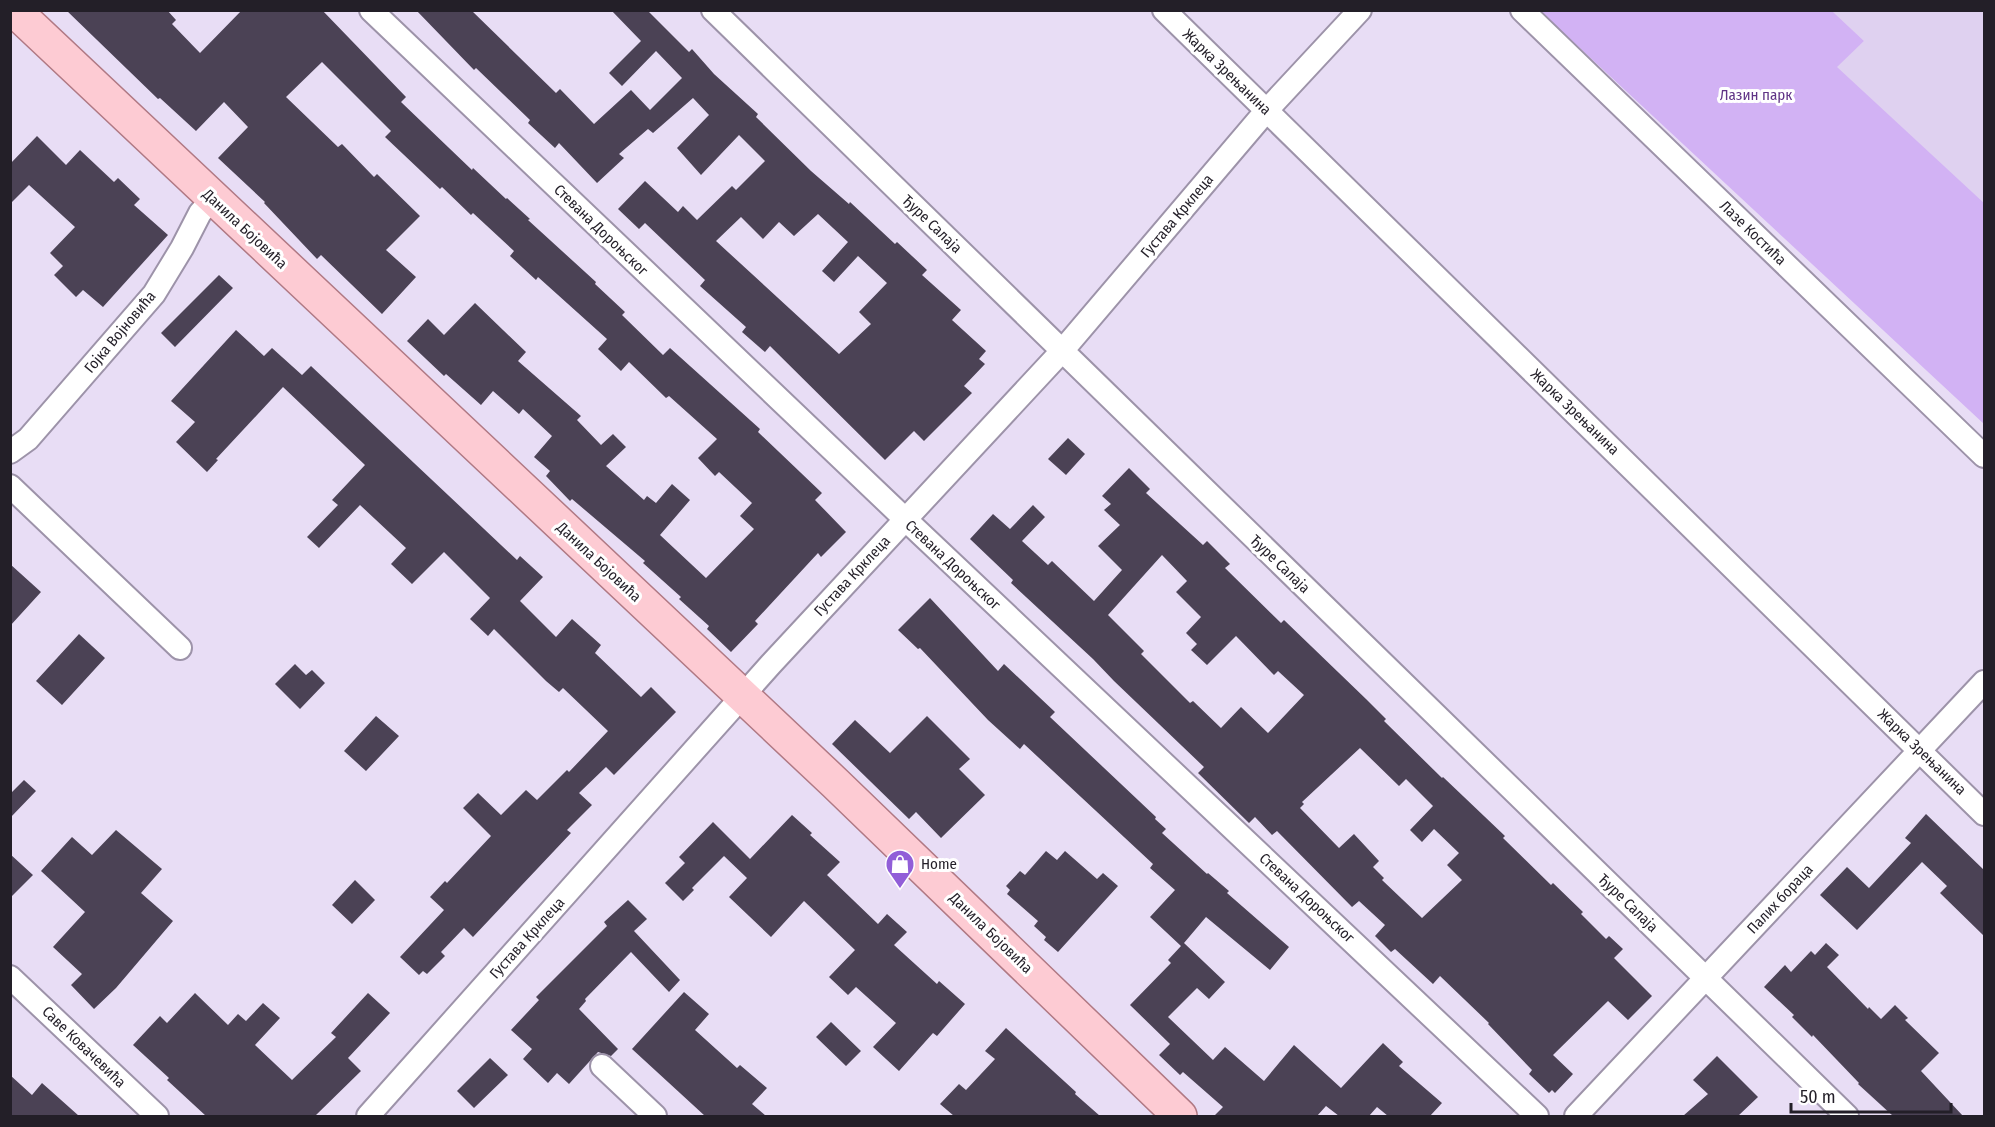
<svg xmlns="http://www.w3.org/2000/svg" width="1995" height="1127" viewBox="0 0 1995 1127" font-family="'Fira Sans Condensed',sans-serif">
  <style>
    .built { fill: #dfd1f0 }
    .green { fill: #d2b2f4 }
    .building { fill: #4b4255; fill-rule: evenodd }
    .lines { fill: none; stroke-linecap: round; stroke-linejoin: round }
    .minor-casing { stroke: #9d93a9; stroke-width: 26 }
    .primary-casing { stroke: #b07984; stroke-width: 36 }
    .minor { stroke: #fff; stroke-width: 22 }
    .primary { stroke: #fdcbd3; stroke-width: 33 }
    .labels { text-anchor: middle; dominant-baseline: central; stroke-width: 6; stroke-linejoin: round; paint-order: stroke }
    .street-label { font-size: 15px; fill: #231f28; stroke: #fff }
    .park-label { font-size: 15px; fill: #603486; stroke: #fff }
    .poi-label { font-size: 15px; fill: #231f28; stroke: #fff; text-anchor: start }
  </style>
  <rect width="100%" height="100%" fill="#e8ddf5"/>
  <path class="built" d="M 1832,11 L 1984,11 L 1984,203 L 1836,67 L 1864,41 Z"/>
  <path class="green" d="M 1540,11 L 1832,11 L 1864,41 L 1837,67 L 1984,203 L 1984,424 Z"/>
  <path class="building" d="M 66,10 L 167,10 L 176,20 L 172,24 L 200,53 L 242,10 L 322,10 L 406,97 L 401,102 L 472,170 L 473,168 L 506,199 L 507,198 L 530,219 L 528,220 L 596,282 L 595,284 L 625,312 L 622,315 L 663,355 L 670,348 L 760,429 L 758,432 L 822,493 L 815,500 L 846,532 L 821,557 L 818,553 L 755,621 L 758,624 L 731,652 L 707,629 L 709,626 L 679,599 L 681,597 L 643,563 L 645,561 L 572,499 L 570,501 L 546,476 L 550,471 L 534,457 L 552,436 L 523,409 L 519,414 L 493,391 L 481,405 L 446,374 L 444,376 L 407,341 L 428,319 L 444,335 L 475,303 L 526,352 L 518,361 L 581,416 L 577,420 L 601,445 L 613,434 L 626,447 L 606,466 L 644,500 L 647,496 L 656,503 L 672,484 L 690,500 L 660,535 L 706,578 L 754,529 L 740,516 L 752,503 L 719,472 L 715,476 L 698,458 L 717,439 L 669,396 L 666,398 L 629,362 L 621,371 L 598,349 L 607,339 L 538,277 L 536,280 L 510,256 L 514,251 L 473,213 L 471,215 L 442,187 L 440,189 L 385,137 L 391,131 L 322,62 L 286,97 L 338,147 L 342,144 L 374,177 L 377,174 L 420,216 L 386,250 L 416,277 L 382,314 L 321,255 L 317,259 L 264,203 L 265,202 L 218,158 L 248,127 L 224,102 L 196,131 L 160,98 L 158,99 Z
    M 416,10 L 471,10 L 556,93 L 560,89 L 594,124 L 631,90 L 650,110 L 682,78 L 656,51 L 622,86 L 609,73 L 641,41 L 611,10 L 647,10 L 689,52 L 692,49 L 714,74 L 758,114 L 756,117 L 811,171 L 849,204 L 850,202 L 895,244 L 897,242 L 927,270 L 922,275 L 961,310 L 952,320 L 986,351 L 979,359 L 985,364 L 964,386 L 972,393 L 924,441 L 914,431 L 885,460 L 770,346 L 765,352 L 742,332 L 746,327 L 700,286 L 705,280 L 645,223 L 639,229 L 618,209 L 645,181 L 678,212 L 683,206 L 697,220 L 732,186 L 736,190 L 765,161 L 739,135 L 701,175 L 677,148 L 709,115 L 693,98 L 653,133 L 648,129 L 619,154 L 624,158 L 597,183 L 559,143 L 555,148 L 528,123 L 530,120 L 476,68 L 474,70 ZM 818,214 L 848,242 L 822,271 L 834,282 L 858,256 L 887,283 L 859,312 L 871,324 L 839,354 L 716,241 L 741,217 L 763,239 L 779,222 L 794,236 Z
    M 37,136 L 66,165 L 80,150 L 114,182 L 118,178 L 140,199 L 134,205 L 168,235 L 103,307 L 83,290 L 76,297 L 54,275 L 63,266 L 50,253 L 75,227 L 29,185 L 10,204 L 10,164 Z
    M 219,275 L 233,288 L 175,347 L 161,333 Z
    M 236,330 L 264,356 L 272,348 L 302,375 L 311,366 L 517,560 L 520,556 L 543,577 L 520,601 L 556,637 L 572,619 L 601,645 L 595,653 L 641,697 L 651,687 L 676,712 L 614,775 L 606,767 L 579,793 L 592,805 L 567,830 L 571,833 L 473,937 L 464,928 L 441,952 L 445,956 L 427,974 L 423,971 L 419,975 L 400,957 L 444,910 L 430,897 L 445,881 L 447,883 L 491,836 L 463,808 L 478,793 L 501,815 L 526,790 L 537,800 L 567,770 L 569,772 L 608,731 L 563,688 L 559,692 L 546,681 L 494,629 L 488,636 L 470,619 L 490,598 L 444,552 L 412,584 L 391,564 L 406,548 L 360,505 L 319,548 L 307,537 L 338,505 L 332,500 L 365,465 L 283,387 L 216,459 L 218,460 L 207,472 L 176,442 L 195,422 L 171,401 Z
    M 1068,438 L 1085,454 L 1066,475 L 1048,459 Z
    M 1129,468 L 1150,489 L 1146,493 L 1203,545 L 1207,541 L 1230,564 L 1225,568 L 1281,623 L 1284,620 L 1366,699 L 1386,719 L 1384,721 L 1442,778 L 1443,777 L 1505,836 L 1503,838 L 1551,885 L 1553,883 L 1583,912 L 1581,914 L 1606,939 L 1609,936 L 1623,949 L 1614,958 L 1652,996 L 1628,1020 L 1608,1001 L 1553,1055 L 1573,1074 L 1555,1093 L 1552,1090 L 1549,1093 L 1529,1074 L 1532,1070 L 1488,1024 L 1489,1023 L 1440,976 L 1433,984 L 1395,949 L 1391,952 L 1375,936 L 1385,925 L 1359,901 L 1352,907 L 1277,831 L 1272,835 L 1255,817 L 1249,823 L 1198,773 L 1204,767 L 1114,681 L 1093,659 L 1011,583 L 1013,580 L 970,539 L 993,514 L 1010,529 L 1033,505 L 1045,517 L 1022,541 L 1048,565 L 1052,561 L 1094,601 L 1122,570 L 1098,546 L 1120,525 L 1104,510 L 1111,504 L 1102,496 ZM 1162,555 L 1187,581 L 1176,592 L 1201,617 L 1186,633 L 1197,644 L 1191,650 L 1207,665 L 1236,636 L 1274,675 L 1278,671 L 1304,695 L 1268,733 L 1241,707 L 1221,728 L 1193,701 L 1190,703 L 1141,654 L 1144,651 L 1108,615 ZM 1360,748 L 1399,786 L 1406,779 L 1433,806 L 1410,830 L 1422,842 L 1434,829 L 1459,853 L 1447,865 L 1462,880 L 1422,918 L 1382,880 L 1384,878 L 1373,867 L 1379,861 L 1354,834 L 1339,848 L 1300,808 L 1304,804 L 1302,802 Z
    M 10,564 L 41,592 L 10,626 Z
    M 930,598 L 998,671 L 1004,664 L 1055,712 L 1050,717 L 1156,817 L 1155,819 L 1166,829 L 1162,833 L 1207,874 L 1208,873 L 1229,891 L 1227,893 L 1289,947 L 1270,970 L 1206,917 L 1184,943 L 1225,982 L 1209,999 L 1197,988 L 1168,1017 L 1213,1060 L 1225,1047 L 1264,1081 L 1294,1045 L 1341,1088 L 1383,1043 L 1403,1062 L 1399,1066 L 1442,1103 L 1430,1116 L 1388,1116 L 1377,1107 L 1369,1116 L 1339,1116 L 1326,1106 L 1317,1116 L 1214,1116 L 1223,1107 L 1183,1072 L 1180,1075 L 1159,1055 L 1170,1044 L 1130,1005 L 1171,963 L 1168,960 L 1181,946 L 1150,917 L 1175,890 L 1150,868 L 1153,864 L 1024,744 L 1020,749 L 988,720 L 920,648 L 918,649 L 898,630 Z
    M 79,634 L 105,658 L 62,705 L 36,681 Z
    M 295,664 L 306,675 L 312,670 L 325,683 L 300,709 L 275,684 Z
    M 376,716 L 399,736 L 366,771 L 344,751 Z
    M 927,716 L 970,759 L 959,769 L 985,795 L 941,838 L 916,812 L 909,819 L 832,744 L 855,720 L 890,753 Z
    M 24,780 L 36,791 L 10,818 L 10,794 Z
    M 1926,814 L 1984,870 L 1984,936 L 1940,893 L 1947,886 L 1922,862 L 1857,930 L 1820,895 L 1847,867 L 1869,888 L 1911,843 L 1905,838 Z
    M 792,815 L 812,833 L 810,835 L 840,862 L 827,875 L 878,924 L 887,914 L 907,932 L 894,945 L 937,984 L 939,981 L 965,1004 L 937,1036 L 933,1033 L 899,1071 L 873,1047 L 896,1023 L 856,987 L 848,995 L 829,977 L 855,950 L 804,901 L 771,937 L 729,897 L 747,878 L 724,856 L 692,888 L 694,890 L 683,901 L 665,883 L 685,863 L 679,857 L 713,822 L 750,859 Z
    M 116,830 L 162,869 L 141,893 L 173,921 L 116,988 L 94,1009 L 71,985 L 82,974 L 53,947 L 85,912 L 41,871 L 72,837 L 92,855 Z
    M 1046,851 L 1057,860 L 1065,851 L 1097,879 L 1103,873 L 1118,886 L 1058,952 L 1044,940 L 1046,937 L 1034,926 L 1038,921 L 1007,894 L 1010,890 L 1006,886 L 1020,871 L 1025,875 Z
    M 10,854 L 33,875 L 10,898 Z
    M 355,880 L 375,900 L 352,924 L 332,905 Z
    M 628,900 L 647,919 L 634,931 L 680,980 L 669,992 L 631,952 L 585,999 L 586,1001 L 579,1009 L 618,1049 L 611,1056 L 598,1052 L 569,1084 L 557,1073 L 548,1083 L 523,1059 L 532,1049 L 511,1030 L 539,1000 L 536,997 L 607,926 L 604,922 Z
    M 1826,943 L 1839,955 L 1827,967 L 1868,1009 L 1869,1007 L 1881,1019 L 1895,1005 L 1908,1018 L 1905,1020 L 1939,1053 L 1921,1071 L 1963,1116 L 1893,1116 L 1858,1084 L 1859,1083 L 1813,1035 L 1812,1037 L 1792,1017 L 1794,1015 L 1764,987 L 1785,965 L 1791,972 L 1811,951 L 1815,955 Z
    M 684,992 L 709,1014 L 695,1030 L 737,1068 L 740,1065 L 767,1088 L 752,1104 L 766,1116 L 705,1116 L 632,1049 Z
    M 195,993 L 228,1025 L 238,1014 L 246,1021 L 263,1003 L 280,1018 L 255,1045 L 292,1080 L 336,1037 L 331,1033 L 368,993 L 390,1013 L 348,1058 L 361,1071 L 315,1116 L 206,1116 L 167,1080 L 169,1078 L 133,1045 L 160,1016 L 167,1023 Z
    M 831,1022 L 861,1051 L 846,1066 L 816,1037 Z
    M 1006,1028 L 1076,1092 L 1075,1094 L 1100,1116 L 954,1116 L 940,1104 L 959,1084 L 966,1090 L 995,1059 L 985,1051 Z
    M 1717,1056 L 1758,1097 L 1738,1116 L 1683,1116 L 1708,1094 L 1693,1080 Z
    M 490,1058 L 508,1075 L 474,1108 L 457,1091 Z
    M 10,1075 L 32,1095 L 42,1083 L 79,1116 L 10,1116 Z"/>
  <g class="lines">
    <g class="minor-casing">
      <path id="minor" d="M 371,10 L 905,519 L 1537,1116
        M 713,10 L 1847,1116
        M 1164,10 L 1984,814
        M 1522,10 L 1984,456
        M 10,452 L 28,439 L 154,294 L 182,248 L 200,213 L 213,198
        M 10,486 L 180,648
        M 10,977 L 157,1116
        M 602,1066 L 655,1116
        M 368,1116 L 771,664 L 1062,351 L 1267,110 L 1360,10
        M 1576,1116 L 1984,682"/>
    </g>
    <g class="primary-casing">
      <path id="primary" d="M 14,10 L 835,783 L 1180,1116"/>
    </g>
    <use href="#minor" class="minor"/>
    <use href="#primary" class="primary"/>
  </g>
  <defs>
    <g id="shop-pin" transform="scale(1.5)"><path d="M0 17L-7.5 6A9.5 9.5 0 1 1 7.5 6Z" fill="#915ed8" stroke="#fff"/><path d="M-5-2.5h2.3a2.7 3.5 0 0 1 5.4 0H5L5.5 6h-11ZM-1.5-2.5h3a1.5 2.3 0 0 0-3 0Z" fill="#fff"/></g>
  </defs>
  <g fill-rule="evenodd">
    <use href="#shop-pin" x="900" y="864"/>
  </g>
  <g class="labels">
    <g class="street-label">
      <text transform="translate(1227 72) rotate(44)">Жарка Зрењанина</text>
      <text transform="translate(1177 216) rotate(-50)">Густава Крклеца</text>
      <text transform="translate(932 224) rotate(44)">Ђуре Салаја</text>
      <text transform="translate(245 229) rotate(43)">Данила Бојовића</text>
      <text transform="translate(601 230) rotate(44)">Стевана Дороњског</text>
      <text transform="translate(1753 233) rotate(44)">Лазе Костића</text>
      <text transform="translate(120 332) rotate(-50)">Гојка Војновића</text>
      <text transform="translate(1575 412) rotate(44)">Жарка Зрењанина</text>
      <text transform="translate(599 562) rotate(43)">Данила Бојовића</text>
      <text transform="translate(1280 564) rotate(44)">Ђуре Салаја</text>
      <text transform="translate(953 565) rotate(43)">Стевана Дороњског</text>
      <text transform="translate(852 576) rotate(-47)">Густава Крклеца</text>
      <text transform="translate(1922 752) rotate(44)">Жарка Зрењанина</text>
      <text transform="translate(1307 898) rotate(43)">Стевана Дороњског</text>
      <text transform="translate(1780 899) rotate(-47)">Палих бораца</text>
      <text transform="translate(1628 903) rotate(44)">Ђуре Салаја</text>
      <text transform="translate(991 933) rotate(44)">Данила Бојовића</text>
      <text transform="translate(527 938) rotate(-48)">Густава Крклеца</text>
      <text transform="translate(84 1047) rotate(44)">Саве Ковачевића</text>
    </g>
    <g class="park-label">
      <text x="1756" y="95">Лазин парк</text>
    </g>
    <g class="poi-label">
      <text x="921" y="864">Home</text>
    </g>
  </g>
  <rect width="1995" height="1127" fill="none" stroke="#231f28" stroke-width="24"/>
  <path d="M1791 1103v9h160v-9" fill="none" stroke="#231f28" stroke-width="3"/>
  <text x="1800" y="1103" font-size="18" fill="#231f28" stroke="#ffffff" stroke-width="4.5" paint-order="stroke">50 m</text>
</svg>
